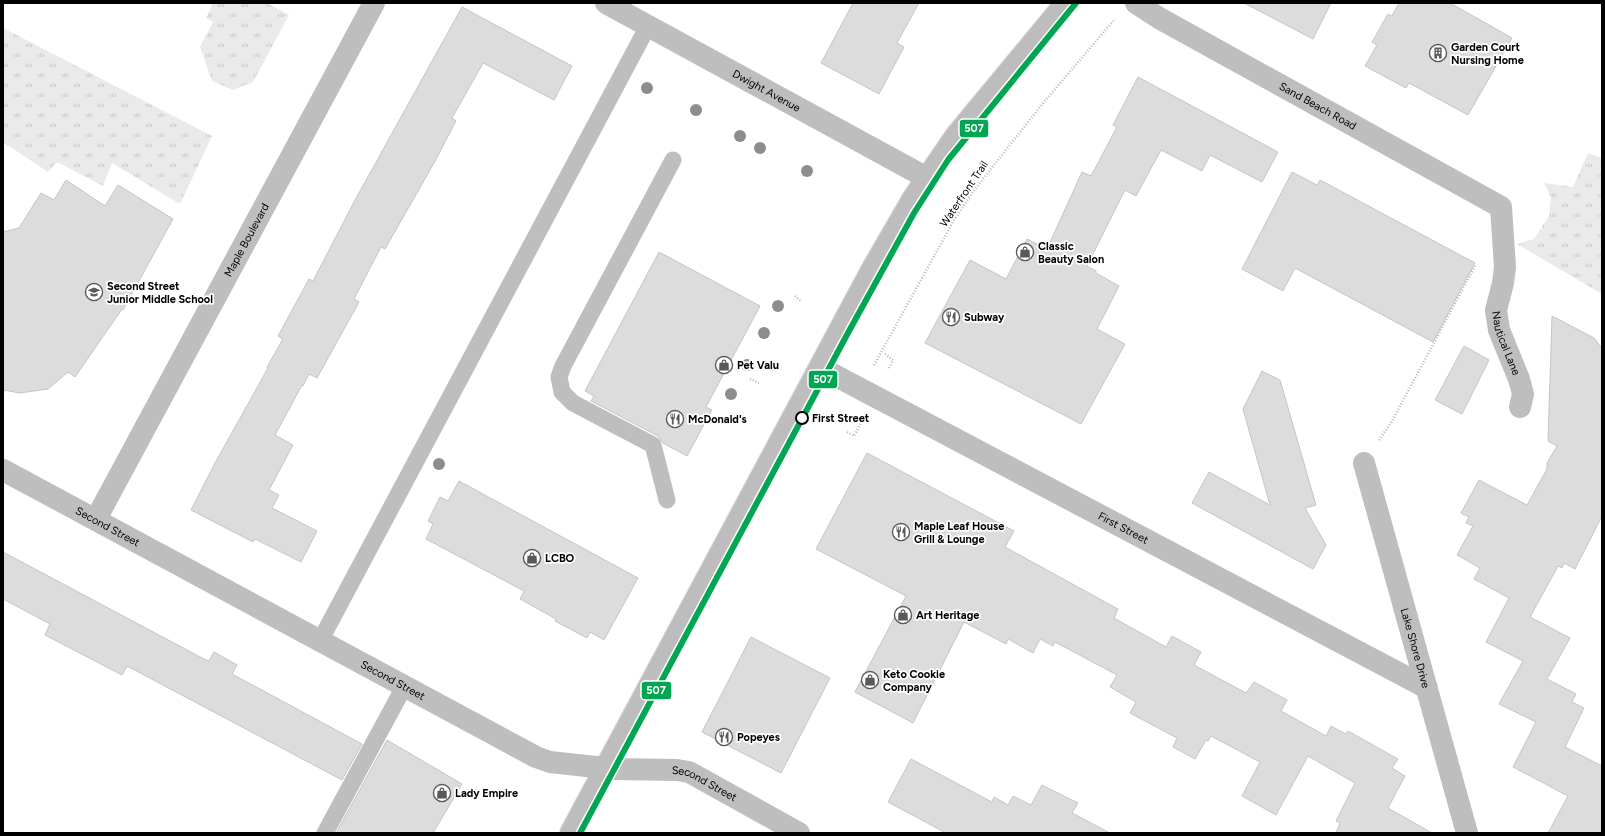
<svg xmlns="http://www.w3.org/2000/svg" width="1605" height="836" viewBox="0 0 1605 836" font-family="Figtree,sans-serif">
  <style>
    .grass { fill: url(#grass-tufts) }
    .building { fill: #dcdcdc; stroke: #c5c5c5 }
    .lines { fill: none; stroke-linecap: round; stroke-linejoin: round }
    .primary-casing { stroke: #dbdbdb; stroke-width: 24 }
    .path { stroke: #b8b8b8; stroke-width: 2.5; stroke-dasharray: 1 2; stroke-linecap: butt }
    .service { stroke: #bebebe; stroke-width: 17 }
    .minor { stroke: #bebebe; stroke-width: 22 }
    .tertiary { stroke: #bebebe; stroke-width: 22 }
    .primary { stroke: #bdbdbd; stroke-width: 22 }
    .tram-1-casing { stroke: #fff; stroke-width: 9 }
    .tram-1 { stroke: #00a651; stroke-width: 6 }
    .tree { fill: #8d8d8d }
    .stop-dot { fill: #fff; stroke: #000; stroke-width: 2 }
    .labels { text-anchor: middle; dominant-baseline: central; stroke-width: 3.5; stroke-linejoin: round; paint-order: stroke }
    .poi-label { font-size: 11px; font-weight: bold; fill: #000; stroke: #fff; text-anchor: start }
    .street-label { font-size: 11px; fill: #000; stroke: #fff }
    .stop-label { font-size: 11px; font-weight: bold; fill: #000; stroke: #fff; text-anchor: start }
    .line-badge { stroke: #fff; stroke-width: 1.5 }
    .badge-label { font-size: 11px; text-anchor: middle; font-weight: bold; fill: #fff }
  </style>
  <defs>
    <pattern id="grass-tufts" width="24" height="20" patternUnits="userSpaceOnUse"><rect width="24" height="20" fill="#eaeaea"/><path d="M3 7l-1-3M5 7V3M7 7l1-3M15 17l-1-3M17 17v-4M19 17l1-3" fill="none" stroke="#c7c7c7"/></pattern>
  </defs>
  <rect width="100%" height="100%" fill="#fff"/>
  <path class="grass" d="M 213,3 L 267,3 L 289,15 L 253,82 L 233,90 L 212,81 L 200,47 L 213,22 L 206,18 Z
    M 3,28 L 212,136 L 180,204 L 112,163 L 103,186 L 57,162 L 48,172 L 3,142 Z
    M 1588,153 L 1602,158 L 1602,294 L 1517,244 L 1534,239 L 1549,216 L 1551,197 L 1544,183 L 1573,187 Z"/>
  <path class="building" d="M 853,3 L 919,3 L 897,43 L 904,47 L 879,94 L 821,63 Z
    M 1244,3 L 1331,3 L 1313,39 Z
    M 1399,3 L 1450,3 L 1512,38 L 1468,115 L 1409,83 L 1406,88 L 1365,66 L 1377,45 L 1372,42 L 1388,14 L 1392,16 Z
    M 462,7 L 572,66 L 554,100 L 483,63 L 452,118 L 456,121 L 434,163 L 385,249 L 381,247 L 354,299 L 359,302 L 317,378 L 309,374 L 303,386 L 302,385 L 275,435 L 293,445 L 269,490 L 279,495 L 272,508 L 317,531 L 301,562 L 255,539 L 253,542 L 191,510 L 215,463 L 268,368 L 267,367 L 283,339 L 278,336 L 309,279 L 313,281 L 354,202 Z
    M 1138,77 L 1278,152 L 1262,182 L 1210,155 L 1202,171 L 1161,150 L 1136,196 L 1125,190 L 1087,266 L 1096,271 L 1096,273 L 1119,286 L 1097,329 L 1125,344 L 1081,424 L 925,343 L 970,260 L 1006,279 L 1027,239 L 1047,249 L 1082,172 L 1091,176 L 1117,127 L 1113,125 Z
    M 1292,172 L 1317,185 L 1320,180 L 1475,263 L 1433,342 L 1295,268 L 1283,291 L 1242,269 Z
    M 66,180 L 105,206 L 118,185 L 173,219 L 123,310 L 122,309 L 75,377 L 68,372 L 48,389 L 20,393 L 3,390 L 3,232 L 19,228 L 41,193 L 54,200 Z
    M 659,252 L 760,306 L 706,407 L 712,410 L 687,456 L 663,443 L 658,436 L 591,401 L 594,396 L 585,391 Z
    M 1552,316 L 1594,338 L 1602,348 L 1602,516 L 1575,569 L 1564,563 L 1562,568 L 1558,566 L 1530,617 L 1570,638 L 1547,679 L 1576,694 L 1572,702 L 1584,708 L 1565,747 L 1602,766 L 1602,833 L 1548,833 L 1568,796 L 1513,767 L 1536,722 L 1499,704 L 1523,661 L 1486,642 L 1509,598 L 1474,579 L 1480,568 L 1457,555 L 1473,526 L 1466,523 L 1469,517 L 1461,513 L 1479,480 L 1527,505 L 1547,469 L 1547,463 L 1557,446 L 1548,441 Z
    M 1464,346 L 1489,360 L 1462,414 L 1435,400 Z
    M 1262,371 L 1280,380 L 1316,505 L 1305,508 L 1326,545 L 1313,569 L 1192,503 L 1209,472 L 1270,505 L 1243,409 Z
    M 867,453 L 1014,531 L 1005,547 L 1118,609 L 1114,618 L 1166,647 L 1172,636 L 1201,652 L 1194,665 L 1246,693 L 1254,682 L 1287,700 L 1281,711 L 1326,736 L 1331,726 L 1346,734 L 1348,731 L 1398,759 L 1392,768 L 1405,776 L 1388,808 L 1432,833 L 1336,833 L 1340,823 L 1336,821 L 1355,783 L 1308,756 L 1276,815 L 1242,796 L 1260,762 L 1211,736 L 1208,741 L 1206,740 L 1195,759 L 1173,747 L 1177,738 L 1130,713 L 1136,702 L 1110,687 L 1117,675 L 1055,642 L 1053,646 L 1040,639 L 1033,653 L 1008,639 L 1006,644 L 964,622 L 913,723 L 855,692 L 906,596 L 816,549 Z
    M 459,481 L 638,578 L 604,640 L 590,632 L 587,638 L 555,621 L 556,619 L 520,599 L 524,591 L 426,539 L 433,524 L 428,521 L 440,497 L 448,501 Z
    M 3,552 L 204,659 L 209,661 L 214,652 L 237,665 L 232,674 L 362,744 L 342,780 L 127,666 L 122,675 L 45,635 L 50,624 L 3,599 Z
    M 751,637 L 830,678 L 781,773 L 702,732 Z
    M 387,740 L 462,784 L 433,833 L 336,833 Z
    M 911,759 L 992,802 L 994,797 L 1008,805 L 1013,796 L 1031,805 L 1042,785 L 1078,803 L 1072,813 L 1110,833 L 946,833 L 888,802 Z"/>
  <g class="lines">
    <g class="primary-casing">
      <path id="primary" d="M 571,833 L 872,270 L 913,199 L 956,136 L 1066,3"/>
    </g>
    <path class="path" d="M 795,296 L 802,302
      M 885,354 L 893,360 L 888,370
      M 874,365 L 953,222 L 972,193 L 1044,102 L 1115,19
      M 750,379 L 759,383
      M 847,432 L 854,436 L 861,423
      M 1379,440 L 1391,423 L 1475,266"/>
    <path class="service" d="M 667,500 L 653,445 L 573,403 L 562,392 L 559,377 L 563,366 L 673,160
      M 320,641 L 648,26
      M 325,833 L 404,687"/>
    <g class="minor">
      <path id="s1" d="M 1136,3 L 1159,18 L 1501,207 L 1505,267 L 1503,283 L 1496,310 L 1499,330 L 1519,379 L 1523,394 L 1520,407"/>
      <path id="s2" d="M 821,368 L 1427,688"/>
      <path id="s3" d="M 1364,463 L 1467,833"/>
      <path id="s4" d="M 3,470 L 536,757 L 550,762 L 614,769 L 677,770 L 689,772 L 799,833"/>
      <path id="s5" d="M 96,519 L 374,3"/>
    </g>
    <path class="tertiary" id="s6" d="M 606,3 L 927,178"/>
    <use href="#primary" class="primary"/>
    <g class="tram-1-casing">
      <path id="tram-1" d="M 580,833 L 849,331 L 914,213 L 948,160 L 1076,3"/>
    </g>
    <use href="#tram-1" class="tram-1"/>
  </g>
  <g class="tree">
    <circle cx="647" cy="88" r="6"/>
    <circle cx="696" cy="110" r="6"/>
    <circle cx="740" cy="136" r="6"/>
    <circle cx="760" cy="148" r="6"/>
    <circle cx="807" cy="171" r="6"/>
    <circle cx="778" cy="306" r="6"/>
    <circle cx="764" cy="333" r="6"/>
    <circle cx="747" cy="365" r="6"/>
    <circle cx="731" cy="394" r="6"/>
    <circle cx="439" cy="464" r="6"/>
  </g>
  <defs>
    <g id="building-ring" transform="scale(0.9)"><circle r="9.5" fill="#fff" stroke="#595959" stroke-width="1.5"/><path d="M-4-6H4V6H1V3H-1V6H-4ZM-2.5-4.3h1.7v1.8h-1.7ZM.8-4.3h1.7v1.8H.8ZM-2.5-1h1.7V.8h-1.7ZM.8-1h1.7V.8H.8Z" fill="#595959"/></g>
    <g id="shop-ring" transform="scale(0.9)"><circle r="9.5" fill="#fff" stroke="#595959" stroke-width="1.5"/><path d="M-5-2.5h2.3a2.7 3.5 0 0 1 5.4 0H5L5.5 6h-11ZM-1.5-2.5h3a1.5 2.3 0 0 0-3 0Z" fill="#595959"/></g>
    <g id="school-ring" transform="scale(0.9)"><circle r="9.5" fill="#fff" stroke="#595959" stroke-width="1.5"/><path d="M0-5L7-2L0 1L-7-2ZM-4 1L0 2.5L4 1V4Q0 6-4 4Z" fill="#595959"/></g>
    <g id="restaurant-ring" transform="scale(0.9)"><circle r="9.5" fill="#fff" stroke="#595959" stroke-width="1.5"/><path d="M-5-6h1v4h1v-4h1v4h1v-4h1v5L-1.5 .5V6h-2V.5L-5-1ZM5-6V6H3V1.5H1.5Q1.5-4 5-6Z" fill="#595959"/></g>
  </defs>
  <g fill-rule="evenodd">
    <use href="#building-ring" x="1438" y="53"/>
    <use href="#shop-ring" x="1025" y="252"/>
    <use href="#school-ring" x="94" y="292"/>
    <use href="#restaurant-ring" x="951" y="317"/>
    <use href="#shop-ring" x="724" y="365"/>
    <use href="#restaurant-ring" x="675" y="419"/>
    <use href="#restaurant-ring" x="901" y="532"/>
    <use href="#shop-ring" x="532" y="558"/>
    <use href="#shop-ring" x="903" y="615"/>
    <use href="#shop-ring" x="870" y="680"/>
    <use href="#restaurant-ring" x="724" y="737"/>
    <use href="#shop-ring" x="442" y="793"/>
  </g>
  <circle class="stop-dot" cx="802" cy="418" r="6"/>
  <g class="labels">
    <g class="poi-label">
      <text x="1451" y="47">Garden Court<tspan x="1451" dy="13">Nursing Home</tspan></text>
      <text x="1038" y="246">Classic<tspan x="1038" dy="13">Beauty Salon</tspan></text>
      <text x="107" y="286">Second Street<tspan x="107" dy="13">Junior Middle School</tspan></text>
      <text x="964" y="317">Subway</text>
      <text x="737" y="365">Pet Valu</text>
      <text x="688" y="419">McDonald's</text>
      <text x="914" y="526">Maple Leaf House<tspan x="914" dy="13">Grill &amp; Lounge</tspan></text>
      <text x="545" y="558">LCBO</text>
      <text x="916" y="615">Art Heritage</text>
      <text x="883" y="674">Keto Cookie<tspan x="883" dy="13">Company</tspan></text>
      <text x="737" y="737">Popeyes</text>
      <text x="455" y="793">Lady Empire</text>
    </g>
    <g class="street-label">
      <text stroke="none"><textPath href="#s6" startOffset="183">Dwight Avenue</textPath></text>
      <text stroke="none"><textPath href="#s1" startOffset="209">Sand Beach Road</textPath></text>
      <text transform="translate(964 194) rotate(-56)">Waterfront Trail</text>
      <text stroke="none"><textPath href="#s5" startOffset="317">Maple Boulevard</textPath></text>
      <text stroke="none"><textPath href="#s1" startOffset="557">Nautical Lane</textPath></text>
      <text stroke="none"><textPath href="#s4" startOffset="119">Second Street</textPath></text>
      <text stroke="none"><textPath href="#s2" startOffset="342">First Street</textPath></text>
      <text stroke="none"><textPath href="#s3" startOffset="192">Lake Shore Drive</textPath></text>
      <text stroke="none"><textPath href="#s4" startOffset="443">Second Street</textPath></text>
      <text stroke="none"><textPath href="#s4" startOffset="778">Second Street</textPath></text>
    </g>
    <g class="stop-label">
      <text x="812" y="418">First Street</text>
    </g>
  </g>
  <g class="line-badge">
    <rect x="959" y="119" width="30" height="19" rx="4" fill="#00a651"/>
    <rect x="808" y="370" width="30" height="19" rx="4" fill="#00a651"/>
    <rect x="641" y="681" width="31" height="19" rx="4" fill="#00a651"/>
  </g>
  <g class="badge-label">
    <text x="974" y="132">507</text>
    <text x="823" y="383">507</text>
    <text x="656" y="694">507</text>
  </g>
  <rect width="1605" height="836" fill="none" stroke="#000000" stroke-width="8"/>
</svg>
